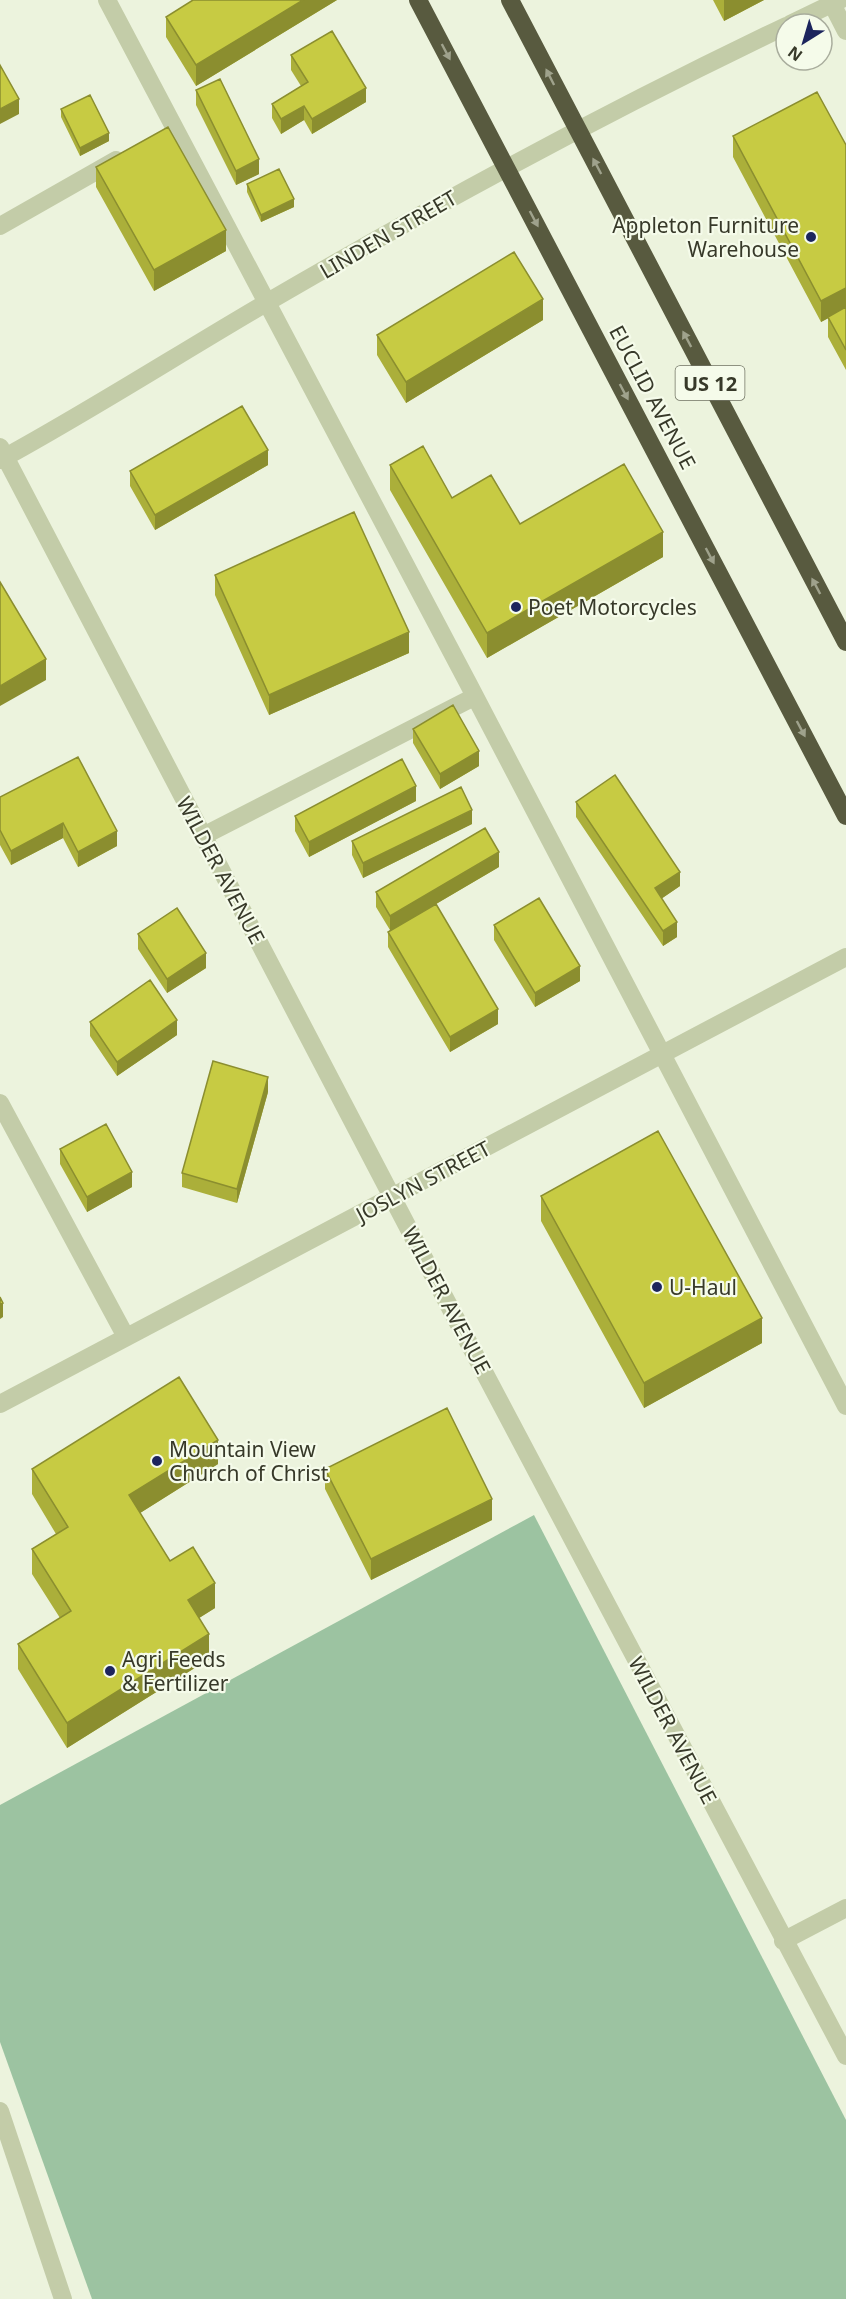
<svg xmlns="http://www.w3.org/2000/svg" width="846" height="2299" viewBox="0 0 846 2299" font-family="'Noto Sans',sans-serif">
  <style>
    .green { fill: #9cc3a1 }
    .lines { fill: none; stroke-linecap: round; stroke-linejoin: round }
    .minor { stroke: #c3cca8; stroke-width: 18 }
    .highway { stroke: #585a3f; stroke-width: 18 }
    .wall { fill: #abaf3a }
    .shaded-wall { fill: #8b8e2f }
    .building { fill: #c7cb43; stroke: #8b8e2f; stroke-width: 1.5 }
    .oneway { fill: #9fa28c }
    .poi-dot { fill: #1c255d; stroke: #f5fbea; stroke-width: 2 }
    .labels { text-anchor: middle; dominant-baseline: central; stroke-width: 4.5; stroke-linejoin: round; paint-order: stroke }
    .shield { fill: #f5fbea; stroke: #707363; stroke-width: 1.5 }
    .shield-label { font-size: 20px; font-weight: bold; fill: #373929 }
    .poi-label { font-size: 21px; fill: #373929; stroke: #f5fbea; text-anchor: start }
    .street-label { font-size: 21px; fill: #373929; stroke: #f5fbea }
  </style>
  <rect width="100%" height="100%" fill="#ecf3dd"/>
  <path class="green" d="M 534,1515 L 846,2120 L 846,2299 L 92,2299 L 0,2042 L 0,1805 Z"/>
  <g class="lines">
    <path class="minor" d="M 107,0 L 468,683 L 846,1406
      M 830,0 L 846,31
      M 790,24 L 840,0
      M 0,226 L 116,160
      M 0,447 L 447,1302 L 846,2056
      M 0,460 C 90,411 177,355 266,303 C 436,204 608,111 786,26
      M 203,836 L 474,697
      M 0,1103 L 126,1337
      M 0,1404 L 846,957
      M 783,1941 L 846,1908
      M 0,2111 L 63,2299"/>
    <path class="highway" d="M 418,0 L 846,816
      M 510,0 L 846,642"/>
  </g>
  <path class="wall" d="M 337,0 L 196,86 L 166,37 L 166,17 Z
    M 713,0 L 764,0 L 724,21 Z
    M 291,55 L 366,102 L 312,134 L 304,120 L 281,134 L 272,118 L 272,104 L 301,86 L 291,70 Z
    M 196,90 L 259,174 L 236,185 L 196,105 Z
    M 61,109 L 109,141 L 80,156 L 61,117 Z
    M 733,136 L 846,145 L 846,370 L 828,337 L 828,318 L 821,322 L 733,157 Z
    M 96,167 L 226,251 L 154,291 L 96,187 Z
    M 247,184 L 294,207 L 261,222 L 247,192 Z
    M 543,320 L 406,403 L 377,355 L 377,335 Z
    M 268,465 L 155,530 L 130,486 L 130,471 Z
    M 390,465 L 452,498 L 520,524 L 663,557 L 487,658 L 390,490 Z
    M 215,575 L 409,653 L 269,715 L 215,595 Z
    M 413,729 L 479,766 L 440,789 L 413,743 Z
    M 0,797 L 117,846 L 78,867 L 63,838 L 11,865 L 0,845 Z
    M 416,801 L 309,857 L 295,831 L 295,816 Z
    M 576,802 L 680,886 L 661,899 L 677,937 L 663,946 L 576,817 Z
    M 472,824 L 363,878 L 352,855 L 352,841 Z
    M 499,867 L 436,904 L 498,1024 L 450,1052 L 388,947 L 388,932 L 390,930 L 376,907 L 376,892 Z
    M 494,925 L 580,981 L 535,1007 L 494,940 Z
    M 138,934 L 206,968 L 167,993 L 138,949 Z
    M 90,1022 L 177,1035 L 117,1076 L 90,1036 Z
    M 268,1092 L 237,1203 L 182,1187 L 182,1173 Z
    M 60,1149 L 132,1187 L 87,1212 L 60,1164 Z
    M 541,1196 L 762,1343 L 644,1408 L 541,1221 Z
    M 218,1464 L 140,1513 L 170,1561 L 215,1608 L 199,1618 L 209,1659 L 67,1748 L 18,1669 L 18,1644 L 60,1618 L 32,1574 L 32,1549 L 56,1534 L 32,1494 L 32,1469 Z
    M 325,1469 L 492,1520 L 371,1580 L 325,1489 Z"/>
  <path class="shaded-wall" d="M 303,0 L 337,0 L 196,86 L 196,65 Z
    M 724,0 L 764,0 L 724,21 Z
    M 366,88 L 366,102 L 312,134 L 312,119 Z
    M 19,99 L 19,114 L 0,124 L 0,109 Z
    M 304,106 L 304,120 L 281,134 L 281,119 Z
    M 109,133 L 109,141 L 80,156 L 80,148 Z
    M 259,159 L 259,174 L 236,185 L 236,171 Z
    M 294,199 L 294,207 L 261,222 L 261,215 Z
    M 226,230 L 226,251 L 154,291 L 154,270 Z
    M 846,288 L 846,309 L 821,322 L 821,301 Z
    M 543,299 L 543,320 L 406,403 L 406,382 Z
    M 268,450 L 268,465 L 155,530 L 155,515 Z
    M 663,532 L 663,557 L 487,658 L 487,633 Z
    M 409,632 L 409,653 L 269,715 L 269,695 Z
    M 46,659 L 46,680 L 0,706 L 0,686 Z
    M 479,751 L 479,766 L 440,789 L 440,774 Z
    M 416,786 L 416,801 L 309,857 L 309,842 Z
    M 472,810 L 472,824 L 363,878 L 363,863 Z
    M 63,823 L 63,838 L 11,865 L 11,851 Z
    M 117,831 L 117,846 L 78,867 L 78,852 Z
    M 499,852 L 499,867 L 390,931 L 390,916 Z
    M 680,872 L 680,886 L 655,903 L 655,888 Z
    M 677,922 L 677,937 L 663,946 L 663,931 Z
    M 206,953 L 206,968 L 167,993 L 167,979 Z
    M 580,966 L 580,981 L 535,1007 L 535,993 Z
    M 498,1009 L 498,1024 L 450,1052 L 450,1037 Z
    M 177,1020 L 177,1035 L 117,1076 L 117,1062 Z
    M 268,1077 L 268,1092 L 237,1203 L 237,1189 Z
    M 132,1172 L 132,1187 L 87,1212 L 87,1197 Z
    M 3,1303 L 3,1317 L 0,1319 L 0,1304 Z
    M 762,1318 L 762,1343 L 644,1408 L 644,1383 Z
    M 218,1440 L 218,1464 L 129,1520 L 129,1495 Z
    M 492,1499 L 492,1520 L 371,1580 L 371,1559 Z
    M 215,1583 L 215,1608 L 188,1625 L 188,1600 Z
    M 209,1634 L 209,1659 L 67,1748 L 67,1723 Z"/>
  <path class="building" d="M 193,0 L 303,0 L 196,65 L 166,17 Z
    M 332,31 L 366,88 L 312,119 L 304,106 L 281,119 L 272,104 L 308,82 L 291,55 Z
    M 0,65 L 19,99 L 0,109 Z
    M 220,79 L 259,159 L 236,171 L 196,90 Z
    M 817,92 L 846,145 L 846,288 L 821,301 L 733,136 Z
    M 90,95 L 109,133 L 80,148 L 61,109 Z
    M 168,127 L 226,230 L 154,270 L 96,167 Z
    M 279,169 L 294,199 L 261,215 L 247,184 Z
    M 514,252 L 543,299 L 406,382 L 377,335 Z
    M 846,307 L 846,350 L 828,317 Z
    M 242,406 L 268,450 L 155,515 L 130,471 Z
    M 423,446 L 452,498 L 491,475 L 520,524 L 624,464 L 663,532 L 487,633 L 390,465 Z
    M 354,512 L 409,632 L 269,695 L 215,575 Z
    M 0,582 L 46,659 L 0,686 Z
    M 453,705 L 479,751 L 440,774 L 413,729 Z
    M 78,757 L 117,831 L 78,852 L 63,823 L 11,851 L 0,830 L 0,797 Z
    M 402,759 L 416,786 L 309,842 L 295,816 Z
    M 615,775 L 680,872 L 655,888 L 677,922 L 663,931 L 576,802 Z
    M 461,787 L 472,810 L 363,863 L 352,841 Z
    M 485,828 L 499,852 L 390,916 L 376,892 Z
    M 539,898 L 580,966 L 535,993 L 494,925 Z
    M 436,904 L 498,1009 L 450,1037 L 388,932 Z
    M 177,908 L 206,953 L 167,979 L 138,934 Z
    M 150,980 L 177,1020 L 117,1062 L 90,1022 Z
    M 213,1061 L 268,1077 L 237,1189 L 182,1173 Z
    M 106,1124 L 132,1172 L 87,1197 L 60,1149 Z
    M 658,1131 L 762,1318 L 644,1383 L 541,1196 Z
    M 0,1297 L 3,1303 L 0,1304 Z
    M 179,1377 L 218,1440 L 129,1495 L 170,1561 L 193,1547 L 215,1583 L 188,1600 L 209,1634 L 67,1723 L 18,1644 L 71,1611 L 32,1549 L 68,1527 L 32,1469 Z
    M 447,1408 L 492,1499 L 371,1559 L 325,1469 Z"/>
  <defs><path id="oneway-solid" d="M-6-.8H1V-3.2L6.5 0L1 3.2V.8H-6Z" transform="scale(1.5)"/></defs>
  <g class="oneway">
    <use href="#oneway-solid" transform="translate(446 52) rotate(62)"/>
    <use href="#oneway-solid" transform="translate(550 77) rotate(-117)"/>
    <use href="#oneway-solid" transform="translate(597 166) rotate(-118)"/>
    <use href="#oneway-solid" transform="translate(534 219) rotate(62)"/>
    <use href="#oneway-solid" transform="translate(687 339) rotate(-118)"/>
    <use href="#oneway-solid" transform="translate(624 392) rotate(62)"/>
    <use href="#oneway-solid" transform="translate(710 556) rotate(62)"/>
    <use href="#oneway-solid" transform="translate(816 586) rotate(-118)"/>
    <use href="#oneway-solid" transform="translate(801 729) rotate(62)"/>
  </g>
  <g class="poi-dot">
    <circle cx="811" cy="237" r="6"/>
    <circle cx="516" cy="607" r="6"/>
    <circle cx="657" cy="1287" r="6"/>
    <circle cx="157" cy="1461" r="6"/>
    <circle cx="110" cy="1671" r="6"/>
  </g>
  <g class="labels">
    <rect class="shield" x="675.5" y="366" width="69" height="34" rx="4.5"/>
    <g class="shield-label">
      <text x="710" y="383">US 12</text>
    </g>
    <g class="poi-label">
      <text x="799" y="225" text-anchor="end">Appleton Furniture<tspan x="799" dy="24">Warehouse</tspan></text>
      <text x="528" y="607">Poet Motorcycles</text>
      <text x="669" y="1287">U-Haul</text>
      <text x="169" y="1449">Mountain View<tspan x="169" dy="24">Church of Christ</tspan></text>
      <text x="122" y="1659">Agri Feeds<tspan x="122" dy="24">&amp; Fertilizer</tspan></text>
    </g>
    <g class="street-label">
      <text transform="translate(388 234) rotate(-30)">LINDEN STREET</text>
      <text transform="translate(653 397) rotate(62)">EUCLID AVENUE</text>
      <text transform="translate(221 870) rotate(62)">WILDER AVENUE</text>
      <text transform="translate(423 1181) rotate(-28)">JOSLYN STREET</text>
      <text transform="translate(447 1300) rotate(62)">WILDER AVENUE</text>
      <text transform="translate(673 1730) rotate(62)">WILDER AVENUE</text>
    </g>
  </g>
  <g transform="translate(804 42) rotate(217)"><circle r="28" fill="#f5fbea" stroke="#a9ad9d" stroke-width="1.5"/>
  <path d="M0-4.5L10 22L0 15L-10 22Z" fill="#1c255d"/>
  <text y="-9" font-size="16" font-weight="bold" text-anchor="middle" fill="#373929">N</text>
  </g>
</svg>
